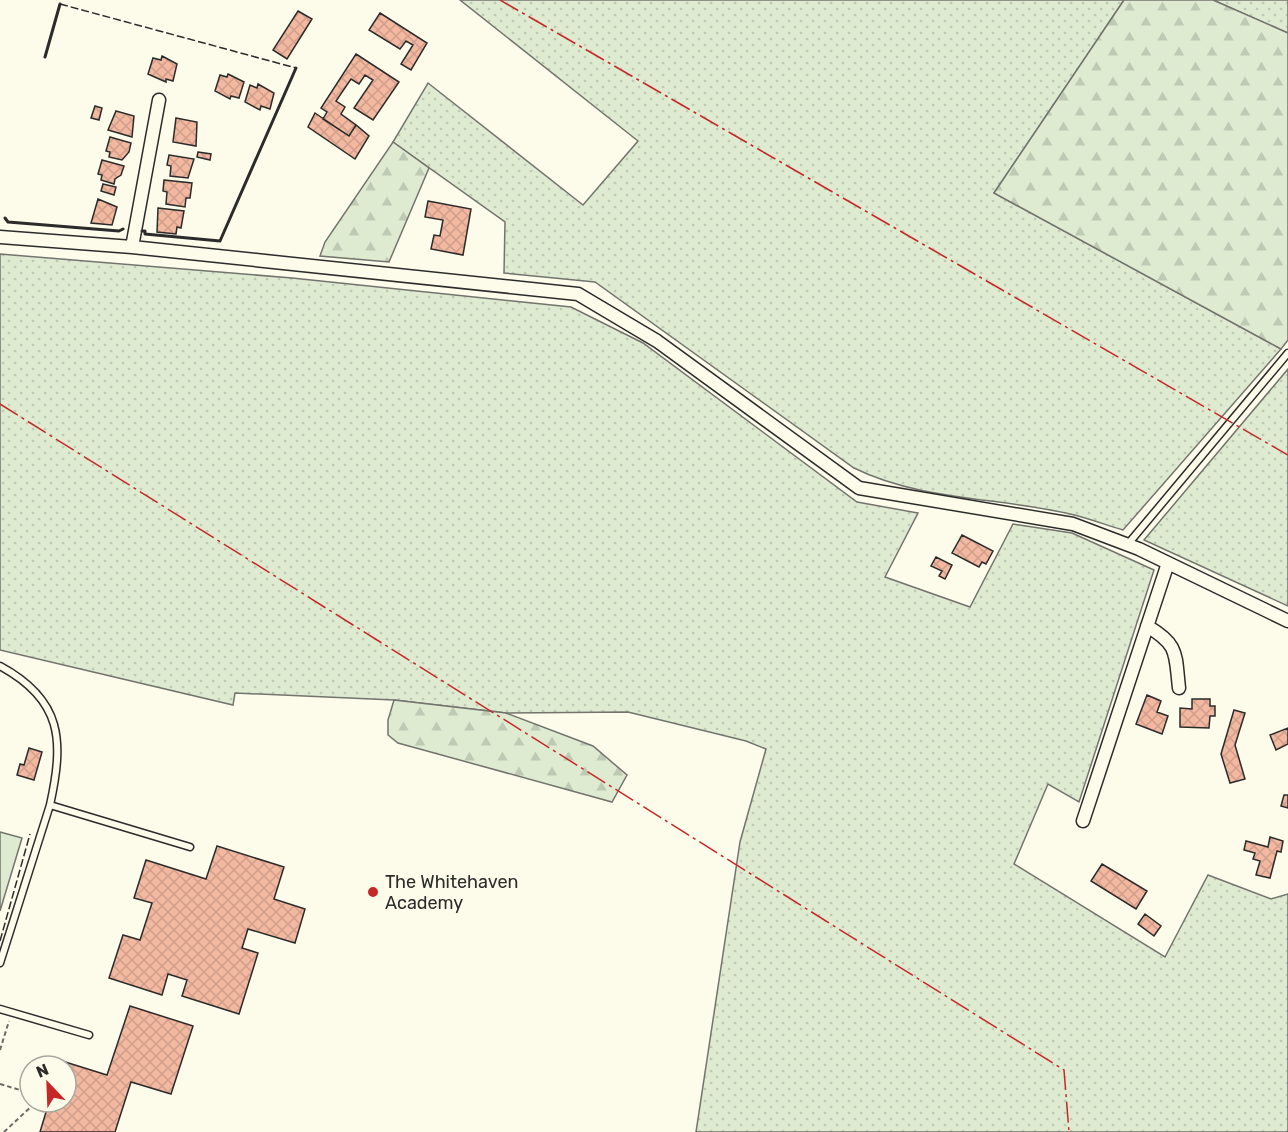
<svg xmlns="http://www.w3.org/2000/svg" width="1288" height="1132" viewBox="0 0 1288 1132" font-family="Rubik,sans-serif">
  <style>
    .green { fill: url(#green-dots); stroke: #74746e; stroke-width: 1.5 }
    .forest { fill: url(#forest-firs); stroke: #74746e; stroke-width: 1.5 }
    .pitch { fill: #deebd1; stroke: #74746e; stroke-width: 1.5 }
    .building { fill: url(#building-cross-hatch); stroke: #2b2b2b; stroke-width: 1.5 }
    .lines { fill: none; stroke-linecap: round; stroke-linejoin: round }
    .lane-casing { stroke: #2b2b2b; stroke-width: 9 }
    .street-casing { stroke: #2b2b2b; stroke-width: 15 }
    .path { stroke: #6a6964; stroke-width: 2; stroke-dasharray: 4.5 3; stroke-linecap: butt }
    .lane { stroke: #fdfbea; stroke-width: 6 }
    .street { stroke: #fdfbea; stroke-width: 12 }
    .fence { stroke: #2b2b2b; stroke-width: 1.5; stroke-dasharray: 8 3; stroke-linecap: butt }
    .wall { stroke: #2b2b2b; stroke-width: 3 }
    .power { stroke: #c62828; stroke-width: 1.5; stroke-dasharray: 21 4.5 3 4.5; stroke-linecap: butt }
    .poi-dot { fill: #c62828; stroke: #fdfbea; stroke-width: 2 }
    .labels { text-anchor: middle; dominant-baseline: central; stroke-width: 4.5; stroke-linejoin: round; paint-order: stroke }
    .poi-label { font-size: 18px; fill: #2b2b2b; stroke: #fdfbea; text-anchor: start }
  </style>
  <defs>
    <pattern id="green-dots" width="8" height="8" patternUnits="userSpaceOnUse" patternTransform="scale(1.5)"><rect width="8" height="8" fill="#deebd1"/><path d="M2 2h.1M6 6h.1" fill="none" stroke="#bfcab4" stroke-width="1.8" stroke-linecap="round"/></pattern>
    <pattern id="forest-firs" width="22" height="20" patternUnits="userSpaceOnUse" patternTransform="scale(1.5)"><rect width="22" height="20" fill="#deebd1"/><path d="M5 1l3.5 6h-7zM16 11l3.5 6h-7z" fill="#bfcab4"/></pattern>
    <pattern id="building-cross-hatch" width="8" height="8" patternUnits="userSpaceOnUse" patternTransform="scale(1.5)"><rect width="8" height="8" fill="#f2b8a0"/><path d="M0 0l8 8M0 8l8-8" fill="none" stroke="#d09e8a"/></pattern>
  </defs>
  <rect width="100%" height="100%" fill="#fdfbea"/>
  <path class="green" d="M 460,0 L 1124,0 L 994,193 L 1281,349 L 1123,530 C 1106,525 1088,518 1070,514 C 998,497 921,501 854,468 L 595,282 L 504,273 L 505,222 L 393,142 L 428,83 L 583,205 L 638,141 Z
    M 1213,0 L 1288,0 L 1288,33 Z
    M 0,254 L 292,278 L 571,307 L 643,343 L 857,502 L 918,513 L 885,577 L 970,607 L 1013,524 L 1072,533 L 1154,570 L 1079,802 L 1048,784 L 1014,864 L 1165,957 L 1208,875 L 1271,899 L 1288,894 L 1288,1132 L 696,1132 L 740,842 L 766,749 L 746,741 L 628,712 L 506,713 L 394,700 L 235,693 L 233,705 L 0,650 Z
    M 1288,369 L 1288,606 L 1144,540 Z"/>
  <path class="forest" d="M 1124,0 L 1213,0 L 1288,33 L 1288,340 L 1281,349 L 994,193 Z
    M 393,142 L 429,168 L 389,262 L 320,256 L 325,242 Z
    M 394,700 L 506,713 L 593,746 L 627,775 L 612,802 L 398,743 L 388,735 L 388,720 Z"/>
  <path class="pitch" d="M 0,832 L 22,838 L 0,911 Z"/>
  <path class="building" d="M 298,11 L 312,19 L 287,59 L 273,50 Z
    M 380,13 L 427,43 L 411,70 L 401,64 L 413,45 L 406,41 L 400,49 L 369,30 Z
    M 356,54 L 399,82 L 373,120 L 354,108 L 373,80 L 365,75 L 359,84 L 351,79 L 336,101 L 345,107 L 341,114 L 356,125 L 349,136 L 323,119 L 327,112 L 321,108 Z
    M 162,56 L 177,64 L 173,81 L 166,79 L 166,82 L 148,74 L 153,58 L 161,60 Z
    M 228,74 L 244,82 L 239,98 L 231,96 L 230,99 L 215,91 L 220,75 L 227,77 Z
    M 258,84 L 274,93 L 270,109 L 261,106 L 260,110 L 245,102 L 250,85 L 257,88 Z
    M 95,106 L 102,108 L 99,120 L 91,118 Z
    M 116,111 L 134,116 L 132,137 L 108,130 Z
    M 315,113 L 349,136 L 356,125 L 369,136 L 355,159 L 308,127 Z
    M 176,118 L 197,122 L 196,146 L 173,142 Z
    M 110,137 L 131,143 L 129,152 L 122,160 L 109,157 L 110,152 L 106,151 Z
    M 198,152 L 211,154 L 210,160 L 197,157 Z
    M 169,155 L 194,159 L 188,178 L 170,176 L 171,166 L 167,165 Z
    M 102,160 L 124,166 L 121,175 L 115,179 L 114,184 L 101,180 L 102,175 L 98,174 Z
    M 164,180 L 192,183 L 190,198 L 186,198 L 185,207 L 166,204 L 167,192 L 163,191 Z
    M 103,184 L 116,187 L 114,195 L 101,191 Z
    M 98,199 L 117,207 L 112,225 L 91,223 Z
    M 428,201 L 471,209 L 463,255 L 431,249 L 434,235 L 440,236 L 443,220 L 425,217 Z
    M 158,208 L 184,211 L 181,228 L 177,227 L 176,234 L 157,232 Z
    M 962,535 L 993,551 L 986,564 L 982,562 L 979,567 L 952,553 Z
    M 936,557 L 952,565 L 945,579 L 939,576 L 942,571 L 931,566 Z
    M 1147,695 L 1161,701 L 1157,712 L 1168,716 L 1162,734 L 1136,724 Z
    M 1192,699 L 1210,699 L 1210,706 L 1215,706 L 1215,716 L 1210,716 L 1209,728 L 1180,727 L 1180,708 L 1192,709 Z
    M 1234,710 L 1245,713 L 1235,745 L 1245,779 L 1230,783 L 1221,754 Z
    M 1288,728 L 1288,744 L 1276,750 L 1270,735 Z
    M 29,748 L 42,752 L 34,780 L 17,775 L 20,764 L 24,765 Z
    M 1284,795 L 1288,795 L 1288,808 L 1281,806 Z
    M 1270,837 L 1283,841 L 1281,852 L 1277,851 L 1270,878 L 1256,875 L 1260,861 L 1253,859 L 1255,853 L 1244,850 L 1246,841 L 1268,847 Z
    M 217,846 L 284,867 L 274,899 L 305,909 L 295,943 L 248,929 L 242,948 L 258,953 L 239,1014 L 182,996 L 187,980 L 168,974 L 162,995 L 109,978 L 123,935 L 140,940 L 152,903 L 134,898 L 146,860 L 206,879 Z
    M 1102,864 L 1147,891 L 1136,909 L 1091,881 Z
    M 1145,914 L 1161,926 L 1154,936 L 1138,924 Z
    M 130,1006 L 193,1026 L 171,1094 L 131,1082 L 115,1132 L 40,1132 L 49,1102 L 66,1102 L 66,1066 L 61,1066 L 62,1061 L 107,1075 Z"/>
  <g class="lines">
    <g class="lane-casing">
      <path id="lane" d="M 1128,544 L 1288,353
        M 0,666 C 63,700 64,741 50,805
        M 0,963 L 50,805 L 190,847
        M 0,1009 L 89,1035"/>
    </g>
    <g class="street-casing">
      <path id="street" d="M 0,237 L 132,247 L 578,294 L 657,341 L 859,488 L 1073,524 L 1139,549 L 1288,621
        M 132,247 L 159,100
        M 1147,626 C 1179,645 1175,653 1179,688
        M 1083,821 L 1168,563"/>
    </g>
    <path class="path" d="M 0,1050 L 9,1021
      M 0,1084 L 30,1093
      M 4,1132 L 36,1102"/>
    <use href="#lane" class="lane"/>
    <use href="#street" class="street"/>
    <path class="fence" d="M 60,4 L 296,68
      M 0,941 L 30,834"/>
    <path class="wall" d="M 45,57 L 60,4
      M 5,218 L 8,222 L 119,231 L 123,229
      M 142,231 L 145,231 L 145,234 L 220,241 L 296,68"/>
    <path class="power" d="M 500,0 L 1288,455
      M 0,404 L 1064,1070 L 1069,1132"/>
  </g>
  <circle class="poi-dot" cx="373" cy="892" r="6"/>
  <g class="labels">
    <g class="poi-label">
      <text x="385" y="882">The Whitehaven<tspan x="385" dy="21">Academy</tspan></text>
    </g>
  </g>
  <g transform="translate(48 1084) rotate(337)"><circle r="28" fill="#fdfbea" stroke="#a9a89e" stroke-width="1.5"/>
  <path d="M0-4.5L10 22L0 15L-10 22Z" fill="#c62828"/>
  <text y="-9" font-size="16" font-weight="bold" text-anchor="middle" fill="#2b2b2b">N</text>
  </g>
</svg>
